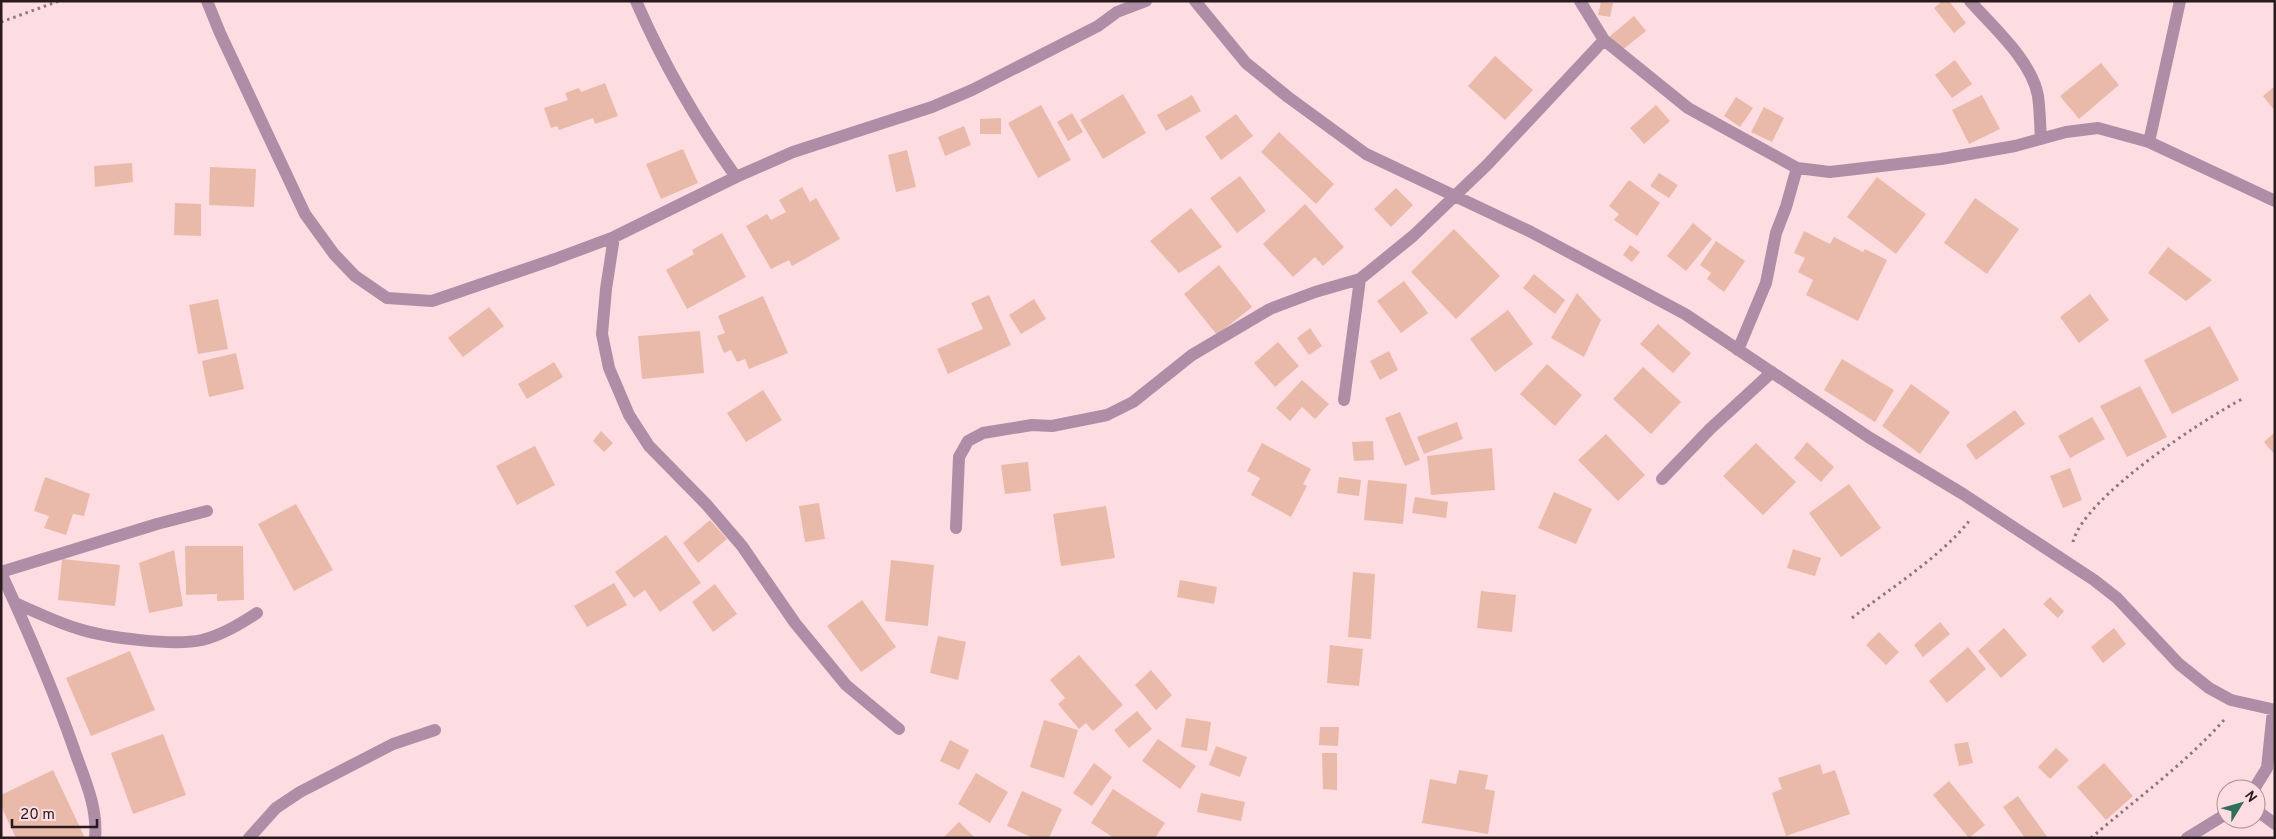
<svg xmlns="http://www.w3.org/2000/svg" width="2276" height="839" viewBox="0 0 2276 839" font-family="Overpass,sans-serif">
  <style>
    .building { fill: #e9baa9 }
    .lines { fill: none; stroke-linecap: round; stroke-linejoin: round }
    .path { stroke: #8e777a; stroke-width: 3; stroke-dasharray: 2.5 4; stroke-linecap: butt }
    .minor { stroke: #af8da6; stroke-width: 12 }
  </style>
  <rect width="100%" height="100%" fill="#fddde1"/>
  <path class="building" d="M 1942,1 L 1949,1 L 1966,23 L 1954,33 L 1934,8 Z
    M 1601,2 L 1613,3 L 1610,17 L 1598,15 Z
    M 1634,16 L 1646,31 L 1621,51 L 1609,37 Z
    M 1495,56 L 1533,90 L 1505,120 L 1468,86 Z
    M 1955,60 L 1972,84 L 1952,98 L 1935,75 Z
    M 2101,63 L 2119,85 L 2079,119 L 2060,96 Z
    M 605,83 L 618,116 L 595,124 L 593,118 L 559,130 L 557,126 L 551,128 L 544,108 L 568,100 L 565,93 L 579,88 L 581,92 Z
    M 2275,86 L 2275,111 L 2263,96 Z
    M 1123,94 L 1146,133 L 1103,159 L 1080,120 Z
    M 1192,95 L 1201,111 L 1166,131 L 1157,115 Z
    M 1982,95 L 2000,129 L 1969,144 L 1952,110 Z
    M 1736,97 L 1753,108 L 1740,127 L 1724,116 Z
    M 1041,105 L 1071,160 L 1038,178 L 1008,123 Z
    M 1656,105 L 1670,121 L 1644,144 L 1630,128 Z
    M 1764,107 L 1784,118 L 1772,142 L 1751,132 Z
    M 1072,113 L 1083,132 L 1068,141 L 1057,122 Z
    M 1236,114 L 1253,136 L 1221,160 L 1205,137 Z
    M 1001,118 L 1001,134 L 980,134 L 980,119 Z
    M 964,126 L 971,145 L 945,156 L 938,137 Z
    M 1279,132 L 1334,184 L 1316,204 L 1261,152 Z
    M 683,149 L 698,183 L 661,199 L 646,164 Z
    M 907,150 L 916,187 L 896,192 L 888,155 Z
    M 132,163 L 133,182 L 95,187 L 94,166 Z
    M 210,167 L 256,169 L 254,207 L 209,205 Z
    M 1659,173 L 1678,185 L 1669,198 L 1650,186 Z
    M 1240,176 L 1266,211 L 1237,233 L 1210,198 Z
    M 1877,177 L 1926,214 L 1896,254 L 1847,217 Z
    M 1629,180 L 1660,203 L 1637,236 L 1614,220 L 1619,214 L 1609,206 Z
    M 802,187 L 810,202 L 816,198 L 840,239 L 792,266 L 789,260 L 771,269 L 746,226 L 767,214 L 771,220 L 786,212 L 779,200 Z
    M 1396,188 L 1413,205 L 1391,227 L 1374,209 Z
    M 1975,198 L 2019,229 L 1987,274 L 1944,243 Z
    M 175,203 L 201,204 L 201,236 L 174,235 Z
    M 1305,204 L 1344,247 L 1323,266 L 1315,257 L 1293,277 L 1263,244 Z
    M 1191,208 L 1222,247 L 1179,273 L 1150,241 Z
    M 1693,223 L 1712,239 L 1686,271 L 1667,256 Z
    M 1454,229 L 1500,276 L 1456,319 L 1411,272 Z
    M 1804,231 L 1830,244 L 1834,237 L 1863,252 L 1865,249 L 1887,260 L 1858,321 L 1806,295 L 1813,280 L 1798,272 L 1805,258 L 1794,253 Z
    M 722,233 L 746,277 L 687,309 L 666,270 L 694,254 L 692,250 Z
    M 1716,241 L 1745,261 L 1724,292 L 1707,279 L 1711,273 L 1700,265 Z
    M 1630,245 L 1640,252 L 1632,262 L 1623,255 Z
    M 2168,247 L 2212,280 L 2186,301 L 2148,273 Z
    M 1219,265 L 1252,307 L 1217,335 L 1184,294 Z
    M 1534,274 L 1565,300 L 1555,314 L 1523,288 Z
    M 1404,281 L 1428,313 L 1401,333 L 1377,301 Z
    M 1577,293 L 1601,320 L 1584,357 L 1551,338 Z
    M 2090,294 L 2109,320 L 2079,343 L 2060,317 Z
    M 989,295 L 1011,345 L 948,374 L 937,349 L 983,329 L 971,303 Z
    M 763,296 L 788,353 L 749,369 L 745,359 L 737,362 L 731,350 L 724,353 L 717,336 L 725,333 L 718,316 Z
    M 218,299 L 228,349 L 198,354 L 189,305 Z
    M 1034,299 L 1046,319 L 1021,334 L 1009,315 Z
    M 489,307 L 504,326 L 463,357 L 448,338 Z
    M 1508,310 L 1533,344 L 1495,372 L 1470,339 Z
    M 1658,324 L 1691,353 L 1673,373 L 1640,344 Z
    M 2210,326 L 2239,380 L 2172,414 L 2144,360 Z
    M 1310,328 L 1322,346 L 1309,355 L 1297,338 Z
    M 700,331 L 704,373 L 642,379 L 638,336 Z
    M 1278,342 L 1299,366 L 1275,387 L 1254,363 Z
    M 1389,351 L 1398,370 L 1380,380 L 1370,361 Z
    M 236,353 L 244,389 L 209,397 L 202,361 Z
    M 1842,359 L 1894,390 L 1875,422 L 1824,390 Z
    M 554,362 L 563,377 L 527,399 L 518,384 Z
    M 1547,364 L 1582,395 L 1555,426 L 1520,394 Z
    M 1643,367 L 1681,402 L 1651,434 L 1613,399 Z
    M 1302,380 L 1329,404 L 1315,419 L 1302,407 L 1290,421 L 1276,408 Z
    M 1911,384 L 1950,412 L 1920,454 L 1882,426 Z
    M 2140,386 L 2167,437 L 2127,457 L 2100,406 Z
    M 763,390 L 782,420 L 746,442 L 727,413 Z
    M 2015,410 L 2025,424 L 1976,460 L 1966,445 Z
    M 1400,412 L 1420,460 L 1405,466 L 1385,418 Z
    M 2092,417 L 2105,439 L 2070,458 L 2058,436 Z
    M 1457,422 L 1463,439 L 1424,454 L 1417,437 Z
    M 601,431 L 613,443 L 604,452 L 593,441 Z
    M 2275,432 L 2275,455 L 2264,442 Z
    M 1606,434 L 1645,475 L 1618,501 L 1578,460 Z
    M 1373,441 L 1374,460 L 1354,461 L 1352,442 Z
    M 1807,442 L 1834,467 L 1821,482 L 1794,458 Z
    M 1262,443 L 1311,469 L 1303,484 L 1307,486 L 1291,517 L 1251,495 L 1260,478 L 1247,471 Z
    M 1756,443 L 1796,482 L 1763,515 L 1723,476 Z
    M 535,446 L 555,485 L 517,505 L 496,466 Z
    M 1492,448 L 1495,490 L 1431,495 L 1427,456 Z
    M 1028,462 L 1031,491 L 1005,494 L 1001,465 Z
    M 2070,468 L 2082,500 L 2063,508 L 2050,476 Z
    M 45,477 L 90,494 L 84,516 L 73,514 L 66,535 L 44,528 L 49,516 L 34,511 Z
    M 1339,477 L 1361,480 L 1359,496 L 1337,493 Z
    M 1368,480 L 1407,484 L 1403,524 L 1364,520 Z
    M 1849,484 L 1881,528 L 1841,557 L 1809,513 Z
    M 1554,492 L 1592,509 L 1576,544 L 1538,528 Z
    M 1415,497 L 1448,502 L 1446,518 L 1412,513 Z
    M 819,503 L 825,539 L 805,542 L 799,506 Z
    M 296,504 L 333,570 L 294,591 L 258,524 Z
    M 1106,506 L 1115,558 L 1061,566 L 1053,514 Z
    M 710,520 L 727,539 L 698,563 L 683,543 Z
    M 666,535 L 701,583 L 660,612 L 645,590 L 634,598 L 615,572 Z
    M 185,546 L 243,546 L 244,600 L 217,601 L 217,594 L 186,595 Z
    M 1793,549 L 1821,558 L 1815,576 L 1787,568 Z
    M 174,550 L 183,606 L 149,613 L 139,563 Z
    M 62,559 L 120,565 L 115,606 L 58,600 Z
    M 891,560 L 934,565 L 928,626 L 885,621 Z
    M 1353,572 L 1375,574 L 1371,639 L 1348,637 Z
    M 1180,580 L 1217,587 L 1214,604 L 1177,597 Z
    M 614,583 L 627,605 L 587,627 L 574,606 Z
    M 715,584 L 737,614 L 713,632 L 692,602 Z
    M 1481,591 L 1516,595 L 1512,632 L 1477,628 Z
    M 2050,597 L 2064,611 L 2058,618 L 2043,604 Z
    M 862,600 L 896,647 L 861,672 L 827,626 Z
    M 1940,622 L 1950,634 L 1923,657 L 1914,645 Z
    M 2004,628 L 2027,655 L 2001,678 L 1978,651 Z
    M 2114,628 L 2126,644 L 2103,663 L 2091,647 Z
    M 1879,632 L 1899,652 L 1886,665 L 1866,645 Z
    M 938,636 L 966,642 L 958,680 L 930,673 Z
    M 1330,645 L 1363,649 L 1359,686 L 1327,683 Z
    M 1968,647 L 1986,669 L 1947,703 L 1929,681 Z
    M 130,651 L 155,710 L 91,736 L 66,678 Z
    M 1079,655 L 1123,705 L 1093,731 L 1086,723 L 1079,729 L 1058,704 L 1065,698 L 1050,680 Z
    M 1151,670 L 1172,695 L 1156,710 L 1135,685 Z
    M 1137,711 L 1152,729 L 1129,748 L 1114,730 Z
    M 1186,718 L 1211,722 L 1207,751 L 1181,747 Z
    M 1044,720 L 1078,730 L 1064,778 L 1030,767 Z
    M 1320,727 L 1339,727 L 1338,746 L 1319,745 Z
    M 163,734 L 186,795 L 133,814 L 111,753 Z
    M 1158,739 L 1196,766 L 1180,789 L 1142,761 Z
    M 950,740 L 969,750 L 959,770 L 940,761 Z
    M 1968,742 L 1973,763 L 1959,766 L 1954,744 Z
    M 1216,746 L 1247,757 L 1240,777 L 1209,765 Z
    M 2056,748 L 2069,760 L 2050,779 L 2038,767 Z
    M 1322,753 L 1337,753 L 1337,790 L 1323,789 Z
    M 1094,763 L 1112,777 L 1092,806 L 1073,793 Z
    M 2104,763 L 2133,796 L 2106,820 L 2077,787 Z
    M 1820,764 L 1823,774 L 1835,770 L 1850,814 L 1786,836 L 1772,793 L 1782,789 L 1778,778 Z
    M 53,770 L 85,838 L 16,838 L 1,806 L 1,795 Z
    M 1459,770 L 1488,775 L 1485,789 L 1495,791 L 1488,834 L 1422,823 L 1430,779 L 1456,784 Z
    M 976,773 L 1008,792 L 990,823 L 958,804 Z
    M 1949,781 L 1985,825 L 1969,838 L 1933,795 Z
    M 1113,789 L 1165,823 L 1155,838 L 1114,838 L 1091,823 Z
    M 1022,791 L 1062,809 L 1049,838 L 1033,838 L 1007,826 Z
    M 1201,793 L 1245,802 L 1241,821 L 1197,812 Z
    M 2018,796 L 2048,838 L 2025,838 L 2003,807 Z
    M 959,822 L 975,838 L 943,838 Z"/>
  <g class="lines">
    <path class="path" d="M 1,22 L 59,1
      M 2073,542 C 2084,497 2202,420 2244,398
      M 1852,618 C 1888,590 1942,556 1969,521
      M 2091,838 C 2136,799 2185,764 2224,720"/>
    <path class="minor" d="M 207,1 L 220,33 L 305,214 L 334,254 L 355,276 L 387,298 L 432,301 L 555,259 L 614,237 L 736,177 L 793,152 L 932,107 L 972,90 L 1098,26 L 1117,12 L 1146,1
      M 636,1 C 663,63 697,122 736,177
      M 1195,1 L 1246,63 L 1288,97 L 1366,154 L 1531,232 L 1685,314 L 1870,438 L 1963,494 L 2094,580 L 2117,598 L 2179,664 L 2209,688 L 2231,700 L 2275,710
      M 1580,1 L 1604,40 L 1688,108 L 1797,168 L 1830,172 L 1941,159 L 2015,146 L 2066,132 L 2098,128 L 2149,142 L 2275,201
      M 1970,1 C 1993,27 2032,61 2038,96 C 2040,110 2040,125 2041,139
      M 2149,142 L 2180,1
      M 614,237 L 606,289 L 602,334 L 609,368 L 629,415 L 649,446 L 706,504 L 742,546 L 795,623 L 846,685 L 899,729
      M 1738,350 L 1766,283 L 1776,233 L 1786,207 L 1797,168
      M 1344,400 L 1360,279
      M 1662,479 L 1710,429 L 1772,372
      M 956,528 L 959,457 L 968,441 L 983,433 L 1032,425 L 1052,426 L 1107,415 L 1133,402 L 1192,355 L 1270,309 L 1315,292 L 1360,279 L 1413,236 L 1487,165 L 1604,40
      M 1,572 L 157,524 L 207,511
      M 1,573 C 28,631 53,689 74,749 C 84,778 98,807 95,838
      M 15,603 C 36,612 58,623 79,629 C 107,638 174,646 202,640 C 222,635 240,624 257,613
      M 2254,789 L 2267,768 L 2273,710
      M 2256,810 L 2275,824
      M 249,838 L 276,808 L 300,792 L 393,744 L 435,730
      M 2187,838 L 2226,814"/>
  </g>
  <rect width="2276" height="839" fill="none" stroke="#291b1d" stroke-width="5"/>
  <g transform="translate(2241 804) rotate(53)"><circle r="24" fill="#fddde1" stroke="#a88f93"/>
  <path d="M0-4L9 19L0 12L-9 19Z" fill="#306f5c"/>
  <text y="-8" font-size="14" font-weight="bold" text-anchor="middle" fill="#291b1d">N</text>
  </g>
  <path d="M12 819v8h85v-8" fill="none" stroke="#291b1d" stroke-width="2.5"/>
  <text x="20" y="819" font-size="15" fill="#291b1d" stroke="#fddde1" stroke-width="4" paint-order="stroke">20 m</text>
</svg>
